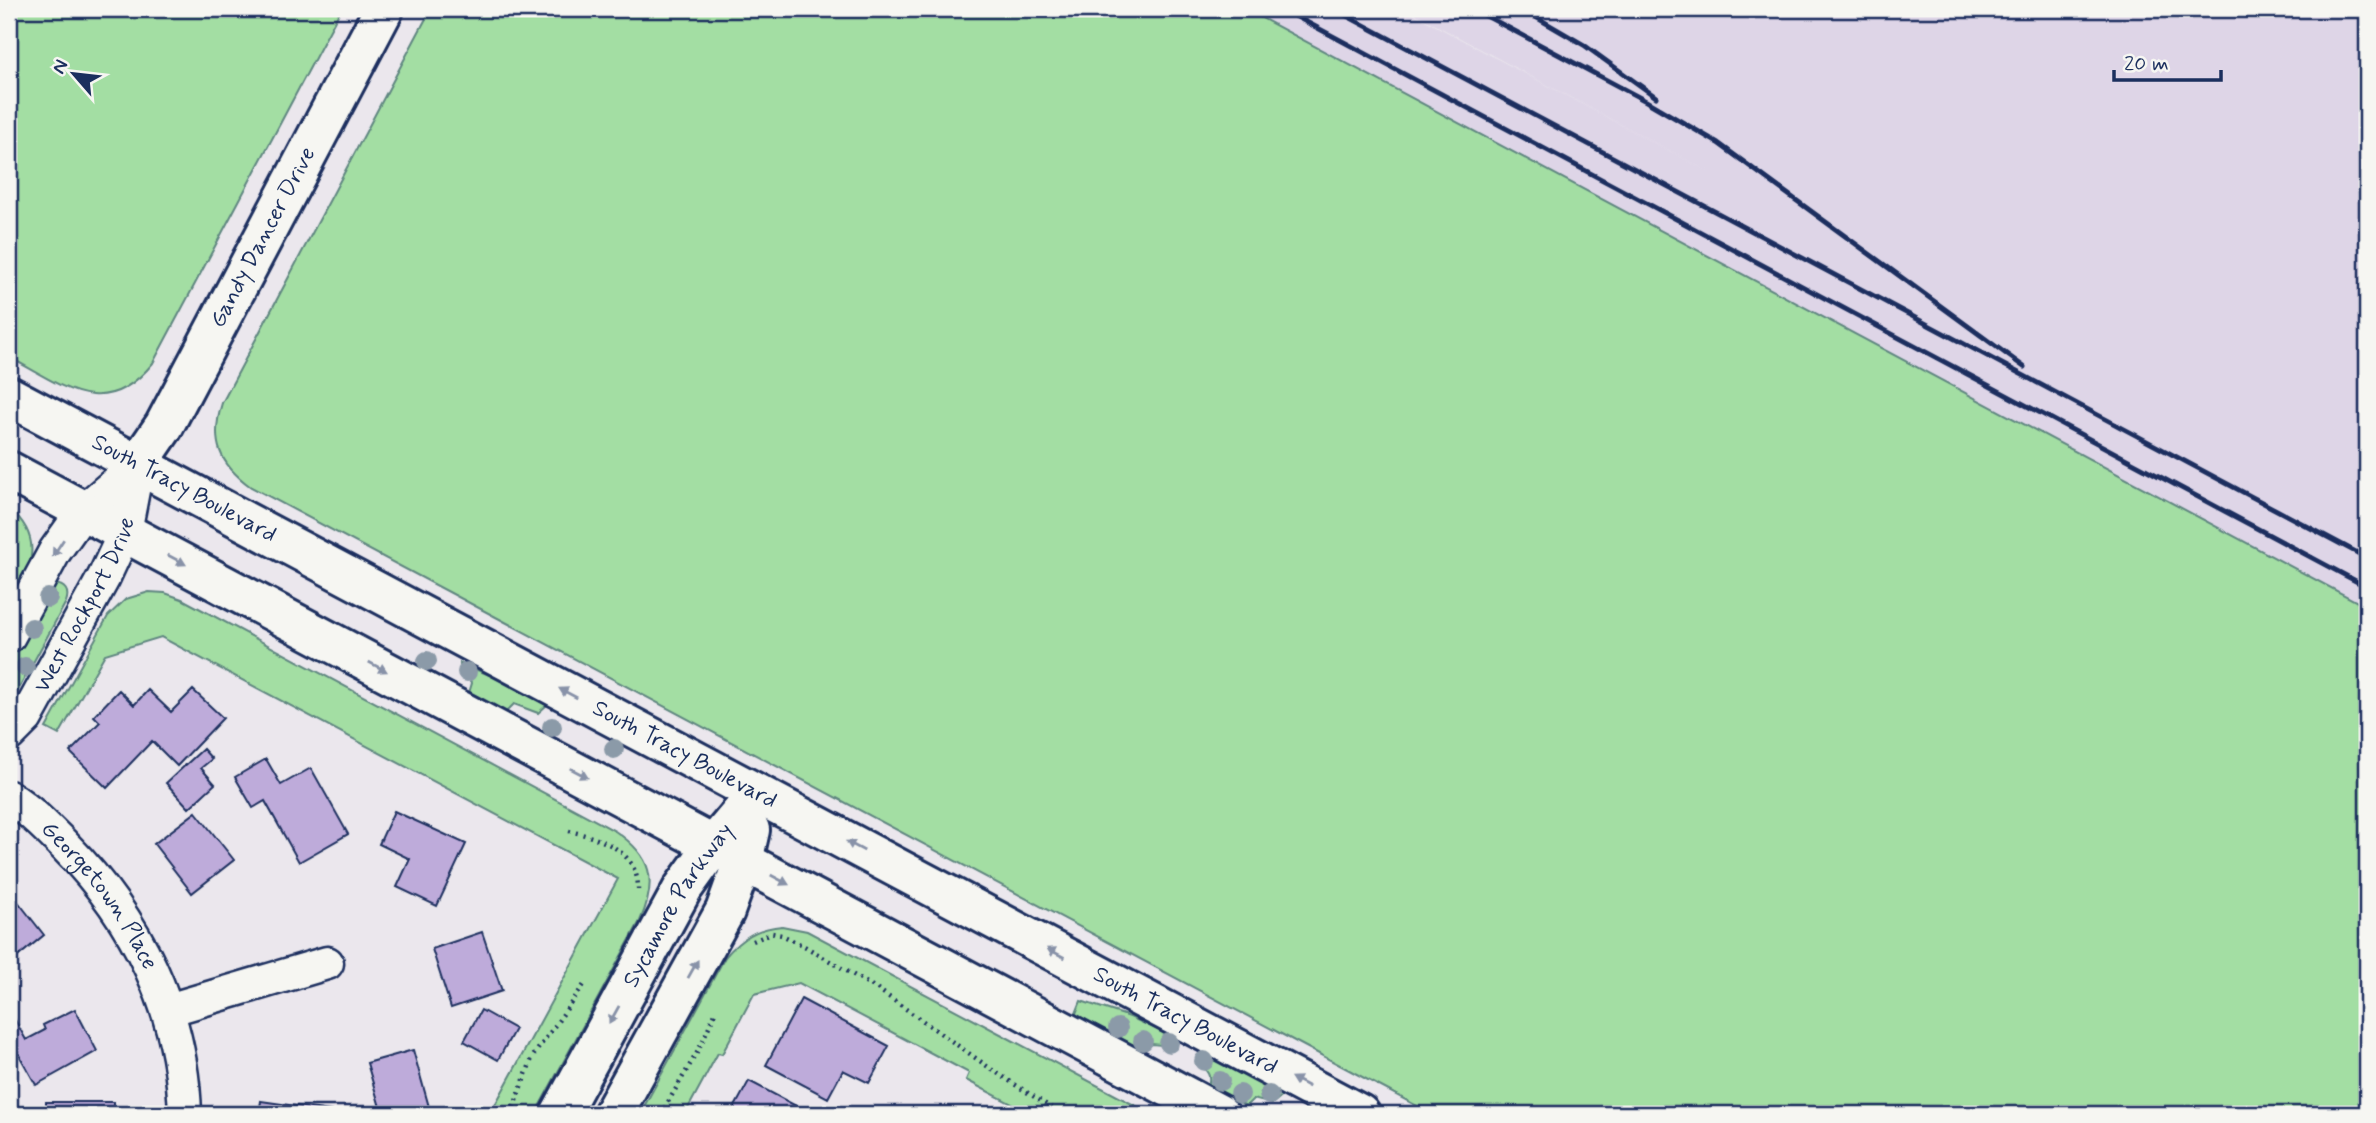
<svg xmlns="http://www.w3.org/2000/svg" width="2376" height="1123" viewBox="0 0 2376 1123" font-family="Mynerve,sans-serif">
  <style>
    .built { fill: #ded5e7 }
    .green { fill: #a3dea3; stroke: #5f8680; stroke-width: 2 }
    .building { fill: #beabda; stroke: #1b2f5e; stroke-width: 2 }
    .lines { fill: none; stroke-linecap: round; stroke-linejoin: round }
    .minor-casing { stroke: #1b2f5e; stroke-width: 37 }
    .tertiary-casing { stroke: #1b2f5e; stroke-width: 44 }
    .secondary-casing { stroke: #1b2f5e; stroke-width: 44 }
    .primary-casing { stroke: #1b2f5e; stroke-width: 44 }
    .path { stroke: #1b2f5e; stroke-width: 4.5; stroke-dasharray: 2 5; stroke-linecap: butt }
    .minor { stroke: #f6f6f2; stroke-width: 32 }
    .tertiary { stroke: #f6f6f2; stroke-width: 38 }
    .secondary { stroke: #f6f6f2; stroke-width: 38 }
    .primary { stroke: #f6f6f2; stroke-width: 38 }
    .rail { stroke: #1b2f5e; stroke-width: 5 }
    .tree { fill: #8b9aa8 }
    .oneway { fill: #8892a8 }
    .labels { text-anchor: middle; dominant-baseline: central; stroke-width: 7; stroke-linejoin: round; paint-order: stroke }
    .street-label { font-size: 23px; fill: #1b2f5e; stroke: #f6f6f2 }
  </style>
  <rect width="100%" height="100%" fill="#ebe7ed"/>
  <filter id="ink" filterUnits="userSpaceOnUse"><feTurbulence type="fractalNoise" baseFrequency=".0143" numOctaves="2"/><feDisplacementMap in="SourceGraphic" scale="14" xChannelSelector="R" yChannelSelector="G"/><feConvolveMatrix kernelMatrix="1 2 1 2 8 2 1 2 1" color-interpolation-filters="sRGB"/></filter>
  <g filter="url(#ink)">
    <path class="built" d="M 1245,9 L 1404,9 L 1724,180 L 1406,9 L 2367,9 L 2367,607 Z"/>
    <path class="green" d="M 9,9 L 341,9 L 153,363 C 104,423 63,386 9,357 Z
      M 431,9 L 1245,9 L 2367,607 L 2367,1114 L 1432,1114 L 251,487 C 219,464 210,441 222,403 Z
      M 9,508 C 49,542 27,573 9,610 Z
      M 54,584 C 65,585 70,591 66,602 L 9,707 L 9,655 L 44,591 Z
      M 149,592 L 165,593 L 182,599 L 615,831 C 652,856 658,880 640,921 L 535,1114 L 490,1114 L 618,879 L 161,637 L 105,654 L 59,735 L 46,728 L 108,616 L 126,599 Z
      M 460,663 L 492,676 L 547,705 L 538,713 L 514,704 L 506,712 L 469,693 L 472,683 L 460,672 Z
      M 782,926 L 807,931 L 1151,1114 L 1031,1114 L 966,1080 L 969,1073 L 799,983 L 754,994 L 722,1054 L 718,1053 L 685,1114 L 640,1114 L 725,957 C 741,938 757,928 782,926 Z
      M 1081,1001 L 1130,1017 L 1178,1039 L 1172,1046 L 1152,1044 L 1141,1051 L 1075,1016 Z
      M 1202,1052 L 1283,1095 L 1272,1104 L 1253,1099 L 1246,1106 L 1208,1086 C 1212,1073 1206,1072 1199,1062 Z"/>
    <path class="building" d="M 119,690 L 134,705 L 148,690 L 171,712 L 193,690 L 223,718 L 177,766 L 152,741 L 107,788 L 70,752 L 100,722 L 94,716 Z
      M 203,749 L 212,759 L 201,768 L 215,784 L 189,808 L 166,783 Z
      M 266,759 L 281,785 L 311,768 L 348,834 L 299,862 L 265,801 L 253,808 L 235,777 Z
      M 394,811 L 466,844 L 437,906 L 397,887 L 410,859 L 379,844 Z
      M 196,812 L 234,860 L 192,893 L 154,844 Z
      M 9,890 L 44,935 L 9,964 Z
      M 482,932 L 502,991 L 451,1008 L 432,949 Z
      M 801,999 L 889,1046 L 869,1083 L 843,1070 L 828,1098 L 766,1065 Z
      M 9,1009 L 26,1040 L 45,1030 L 43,1025 L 75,1009 L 97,1051 L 36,1085 L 14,1046 L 9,1049 Z
      M 481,1010 L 515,1029 L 498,1060 L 464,1041 Z
      M 413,1050 L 431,1114 L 382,1114 L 367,1063 Z
      M 749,1081 L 811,1114 L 731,1114 Z
      M 261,1101 L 331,1111 L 330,1114 L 259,1114 Z
      M 46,1102 L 114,1102 L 114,1114 L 46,1114 Z"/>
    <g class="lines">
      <g class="minor-casing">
        <g id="minor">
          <path d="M 9,636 L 55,551 L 84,510 L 138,464"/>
          <path id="s1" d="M 9,735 L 26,718 L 104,577 L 125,532 L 138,464"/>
          <path id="s2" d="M 9,797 C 30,810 48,829 65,846 C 137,919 182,1011 185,1114"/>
          <path d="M 168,1010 L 327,963"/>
        </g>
      </g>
      <g class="tertiary-casing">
        <g id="tertiary">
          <path id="s3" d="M 138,464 L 164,426 L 384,9"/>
        </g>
      </g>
      <g class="secondary-casing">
        <g id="secondary">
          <path id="s4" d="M 560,1114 L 683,888 L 714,845 L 757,794"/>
          <path d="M 613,1114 L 725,911 L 743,861 L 750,830"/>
        </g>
      </g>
      <g class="primary-casing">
        <g id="primary">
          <path id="s5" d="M 9,396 L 1360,1114"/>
          <path d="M 9,471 L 1219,1114"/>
        </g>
      </g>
      <path class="path" d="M 569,831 C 601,838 639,851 638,890
        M 753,941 L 772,933 L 782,935 L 806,947 L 879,990 L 994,1071 L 1061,1114
        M 511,1114 L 533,1056 L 586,982
        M 661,1114 L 698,1051 L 715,1013"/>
      <use href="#minor" class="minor"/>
      <use href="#tertiary" class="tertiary"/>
      <use href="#secondary" class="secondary"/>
      <use href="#primary" class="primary"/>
      <path class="rail" d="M 1282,9 L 2367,587
        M 1334,9 L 2367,558
        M 1473,9 L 1646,101 L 1718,143 L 2024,367
        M 1522,9 L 1584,45 L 1656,97"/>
    </g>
    <g class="tree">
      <circle cx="48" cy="598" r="10"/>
      <circle cx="32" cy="628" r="10"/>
      <circle cx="427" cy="661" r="10"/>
      <circle cx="25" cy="667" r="10"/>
      <circle cx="467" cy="672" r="10"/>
      <circle cx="552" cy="727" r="10"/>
      <circle cx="614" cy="749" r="10"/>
      <circle cx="1118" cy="1028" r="10"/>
      <circle cx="1143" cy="1041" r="10"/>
      <circle cx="1169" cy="1043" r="10"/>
      <circle cx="1204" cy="1061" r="10"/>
      <circle cx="1220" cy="1081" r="10"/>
      <circle cx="1240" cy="1094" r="10"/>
      <circle cx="1269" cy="1095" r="10"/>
    </g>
    <defs><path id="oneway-solid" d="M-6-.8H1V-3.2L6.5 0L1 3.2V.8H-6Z" transform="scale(1.75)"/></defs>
    <g class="oneway">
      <use href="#oneway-solid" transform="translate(58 548) rotate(123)"/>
      <use href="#oneway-solid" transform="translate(177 560) rotate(28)"/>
      <use href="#oneway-solid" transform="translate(378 667) rotate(28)"/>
      <use href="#oneway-solid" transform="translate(568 693) rotate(-152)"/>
      <use href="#oneway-solid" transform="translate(579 773) rotate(28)"/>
      <use href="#oneway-solid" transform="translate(855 846) rotate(-152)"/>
      <use href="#oneway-solid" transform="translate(780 880) rotate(28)"/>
      <use href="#oneway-solid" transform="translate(1056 953) rotate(-152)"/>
      <use href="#oneway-solid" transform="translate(693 969) rotate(-61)"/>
      <use href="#oneway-solid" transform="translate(614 1015) rotate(119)"/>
      <use href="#oneway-solid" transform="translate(1300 1082) rotate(-152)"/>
    </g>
  </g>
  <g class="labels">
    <g class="street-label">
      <text stroke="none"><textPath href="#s3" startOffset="259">Gandy Dancer Drive</textPath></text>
      <text stroke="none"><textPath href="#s5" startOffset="198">South Tracy Boulevard</textPath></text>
      <text stroke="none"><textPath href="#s1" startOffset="152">West Rockport Drive</textPath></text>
      <text stroke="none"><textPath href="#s5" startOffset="765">South Tracy Boulevard</textPath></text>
      <text stroke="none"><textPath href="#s2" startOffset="135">Georgetown Place</textPath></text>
      <text stroke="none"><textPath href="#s4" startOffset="240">Sycamore Parkway</textPath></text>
      <text stroke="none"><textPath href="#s5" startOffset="1332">South Tracy Boulevard</textPath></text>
    </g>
  </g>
  <rect width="2376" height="1123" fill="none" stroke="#f6f6f2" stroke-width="35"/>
  <rect x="18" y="18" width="2341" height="1088" fill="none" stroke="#1b2f5e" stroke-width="2.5" filter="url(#ink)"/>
  <g transform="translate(74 74) rotate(298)" stroke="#f6f6f2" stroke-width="5" paint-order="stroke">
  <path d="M0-5L12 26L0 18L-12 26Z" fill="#1b2f5e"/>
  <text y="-10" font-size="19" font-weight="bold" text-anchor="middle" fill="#1b2f5e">N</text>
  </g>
  <path d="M2114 70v10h107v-10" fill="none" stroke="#1b2f5e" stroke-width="3.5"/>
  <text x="2124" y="70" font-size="21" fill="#1b2f5e" stroke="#f6f6f2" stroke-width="5" paint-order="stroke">20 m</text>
</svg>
